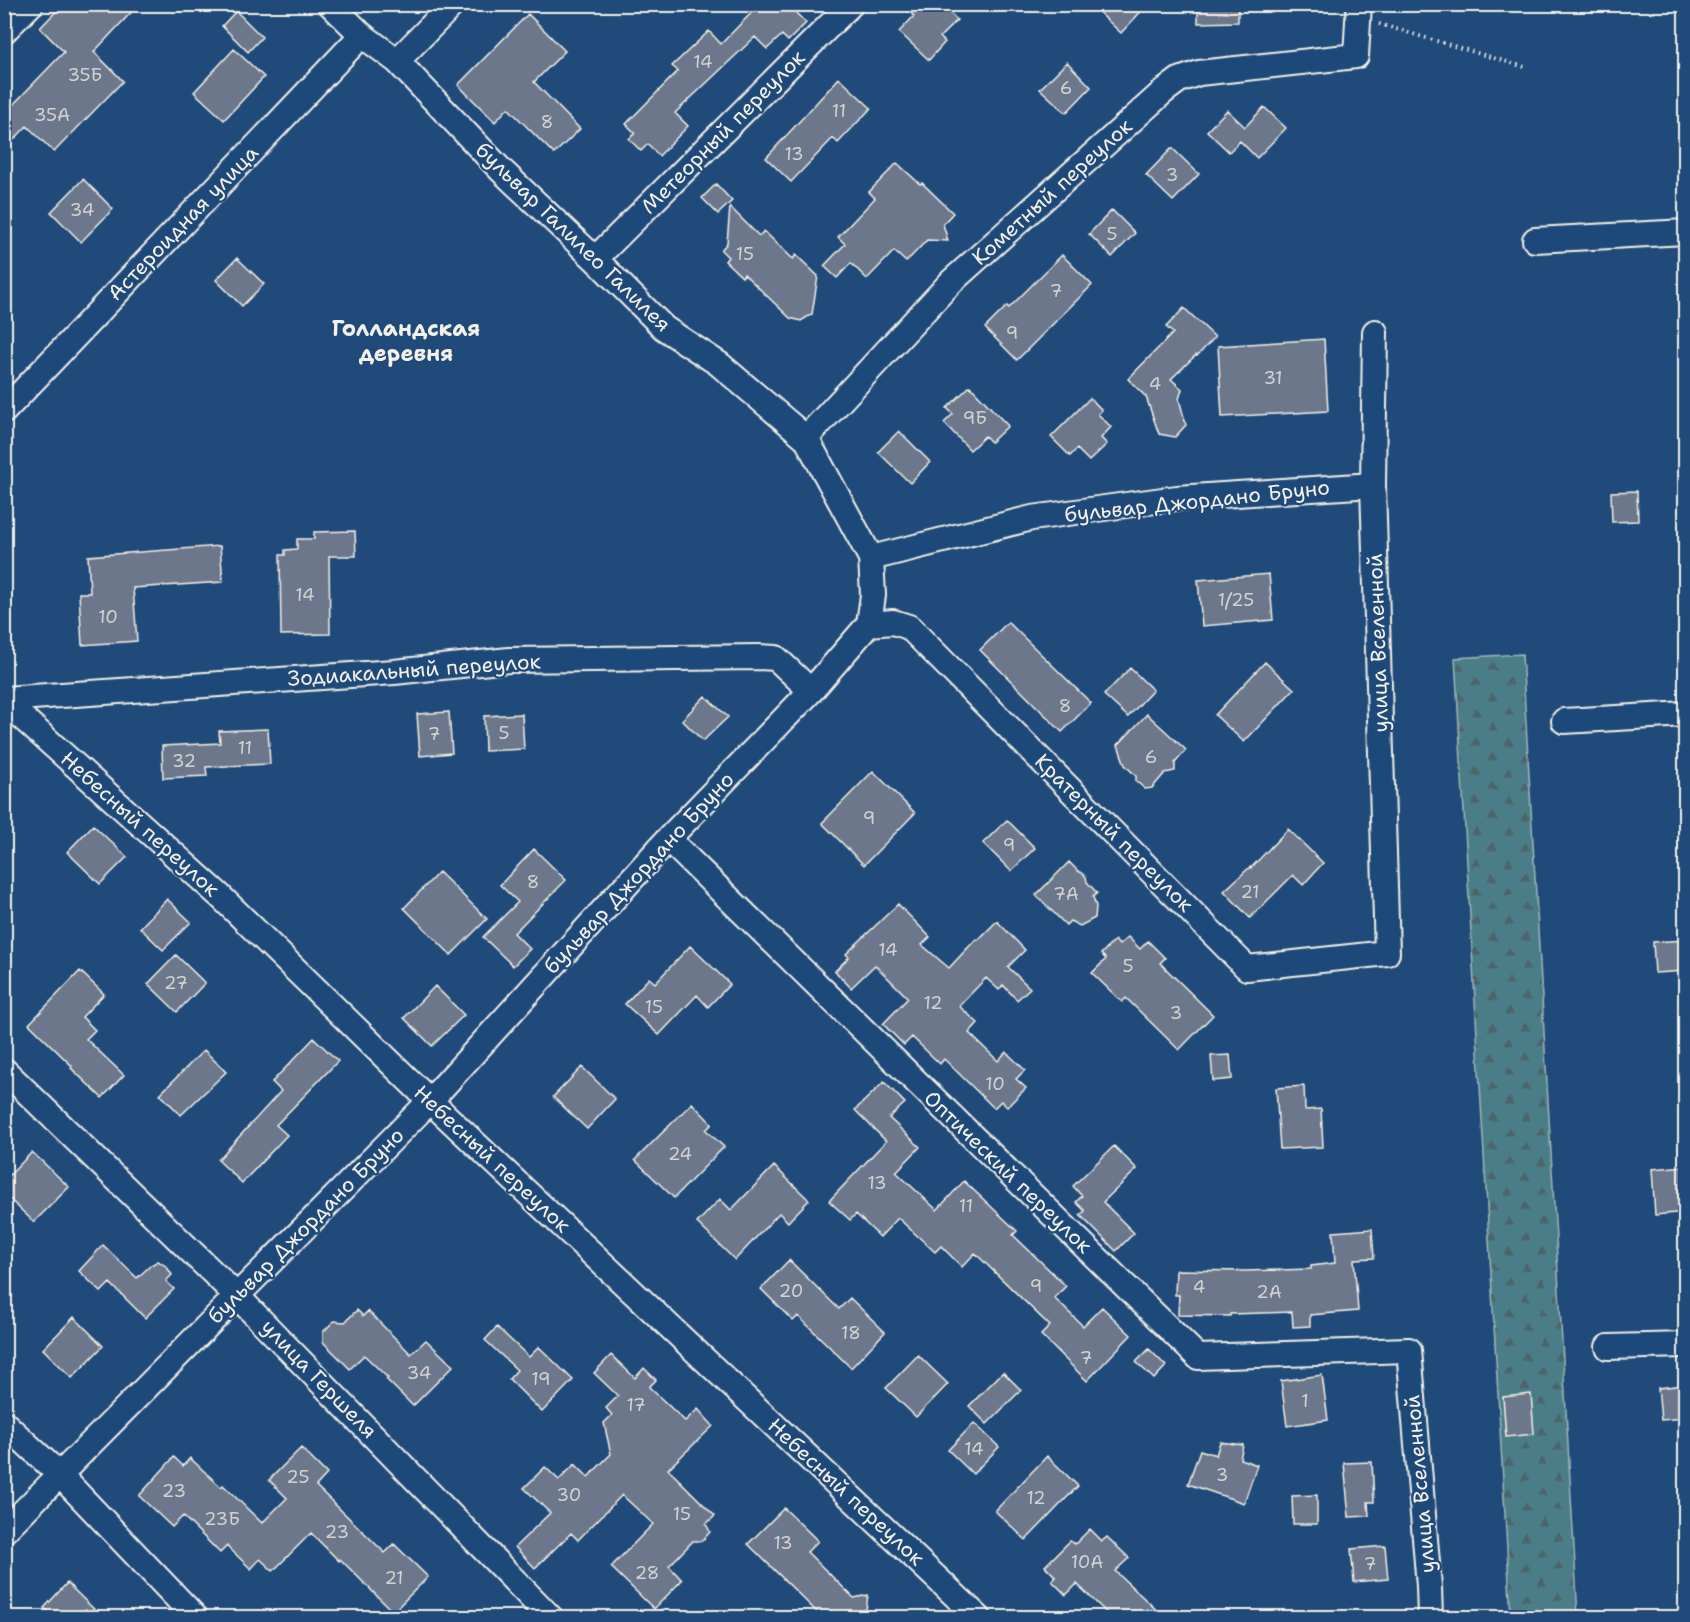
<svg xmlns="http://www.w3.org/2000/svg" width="1690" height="1622" viewBox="0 0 1690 1622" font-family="'Shantell Sans',sans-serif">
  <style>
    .forest { fill: url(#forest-firs); stroke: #a0b7b8; stroke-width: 1.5 }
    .building { fill: #6d778c; stroke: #f4f1e8; stroke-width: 1.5 }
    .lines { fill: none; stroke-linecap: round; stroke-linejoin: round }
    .minor-casing { stroke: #f4f1e8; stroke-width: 28 }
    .path { stroke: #f4f1e8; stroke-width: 4; stroke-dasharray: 1.5 4.5; stroke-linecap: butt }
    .minor { stroke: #1f4a7a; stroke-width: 24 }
    .labels { text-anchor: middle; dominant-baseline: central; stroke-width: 4.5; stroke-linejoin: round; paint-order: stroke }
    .number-label { font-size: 18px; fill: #d2d2d1 }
    .street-label { font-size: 21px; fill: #f4f1e8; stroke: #1f4a7a }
    .neighbourhood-label { font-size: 22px; font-weight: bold; fill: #f4f1e8; stroke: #1f4a7a }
  </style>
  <defs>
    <pattern id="forest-firs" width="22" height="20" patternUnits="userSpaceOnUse" patternTransform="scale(1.5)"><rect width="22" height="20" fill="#4c7d88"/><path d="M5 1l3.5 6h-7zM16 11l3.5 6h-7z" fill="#4b656a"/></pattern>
  </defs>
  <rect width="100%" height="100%" fill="#1f4a7a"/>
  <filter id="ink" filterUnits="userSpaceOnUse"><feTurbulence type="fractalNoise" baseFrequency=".0167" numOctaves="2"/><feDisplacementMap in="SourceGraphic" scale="12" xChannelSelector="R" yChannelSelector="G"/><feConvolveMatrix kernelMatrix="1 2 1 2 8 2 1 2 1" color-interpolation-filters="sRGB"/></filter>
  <g filter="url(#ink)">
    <path class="forest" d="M 1522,654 L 1578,1617 L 1511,1617 L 1455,658 Z"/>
    <path class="building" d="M 63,4 L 139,4 L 94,52 L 123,81 L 54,152 L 27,126 L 4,150 L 4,114 L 64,52 L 40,28 Z
      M 760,4 L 787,4 L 806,23 L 788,41 L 782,35 L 767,49 L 755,37 L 675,113 L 688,126 L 659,156 L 648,144 L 641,151 L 629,139 L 635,133 L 626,124 L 678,71 L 672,66 L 709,31 L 721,44 Z
      M 902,4 L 941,4 L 957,20 L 940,37 L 945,42 L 929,60 L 899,32 L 914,16 Z
      M 1090,4 L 1148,4 L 1121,33 Z
      M 1198,4 L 1238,4 L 1238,22 L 1198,23 Z
      M 236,11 L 262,37 L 248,52 L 222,26 Z
      M 528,14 L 565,51 L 534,82 L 580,129 L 554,154 L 508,108 L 495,122 L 458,85 Z
      M 234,49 L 264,77 L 224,120 L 194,92 Z
      M 1067,62 L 1091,87 L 1066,113 L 1040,89 Z
      M 839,78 L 871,108 L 838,143 L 833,138 L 791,182 L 766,158 Z
      M 1264,107 L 1286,128 L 1257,158 L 1240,141 L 1229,152 L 1207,131 L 1227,110 L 1245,127 Z
      M 1172,148 L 1199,174 L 1173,201 L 1146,175 Z
      M 897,163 L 920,184 L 922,183 L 953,213 L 943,224 L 948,241 L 927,240 L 906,262 L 894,251 L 867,279 L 851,263 L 837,278 L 824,266 L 845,244 L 838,237 L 875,198 L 869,192 Z
      M 83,179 L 113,209 L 81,242 L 51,212 Z
      M 716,184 L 732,201 L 718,214 L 702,198 Z
      M 730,207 L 759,236 L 764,231 L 793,259 L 796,255 L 818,276 L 812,314 L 801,321 L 790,318 L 744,274 L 742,277 L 725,261 L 728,257 L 721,250 L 727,243 Z
      M 1112,210 L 1135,233 L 1112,257 L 1089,234 Z
      M 1062,255 L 1092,285 L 1017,360 L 985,328 L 1007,306 L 1009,308 Z
      M 237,258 L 264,284 L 242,306 L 216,280 Z
      M 1184,308 L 1215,337 L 1197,356 L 1196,355 L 1171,379 L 1182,389 L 1179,399 L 1186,425 L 1175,437 L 1159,434 L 1146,397 L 1128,379 L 1173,333 L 1166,327 Z
      M 1324,339 L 1328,411 L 1222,417 L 1218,346 Z
      M 970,386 L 1008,426 L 991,442 L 985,436 L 970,450 L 944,423 L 953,414 L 947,408 Z
      M 1090,398 L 1102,410 L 1098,414 L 1111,427 L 1101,438 L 1107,444 L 1089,461 L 1077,449 L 1070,456 L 1051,437 Z
      M 899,431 L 930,462 L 910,483 L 878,452 Z
      M 1637,491 L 1638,521 L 1612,522 L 1611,492 Z
      M 355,531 L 356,556 L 329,556 L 330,634 L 281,635 L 280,555 L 285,555 L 285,550 L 297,549 L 297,539 L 314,539 L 314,532 Z
      M 220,546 L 223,582 L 133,588 L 137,641 L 82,645 L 79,593 L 90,593 L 88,556 Z
      M 1269,574 L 1273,620 L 1202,626 L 1198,580 Z
      M 1008,622 L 1091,703 L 1062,732 L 980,650 Z
      M 1265,662 L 1294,689 L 1244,742 L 1215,715 Z
      M 1130,668 L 1153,690 L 1128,717 L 1104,695 Z
      M 705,696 L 728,717 L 703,741 L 682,720 Z
      M 449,712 L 452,753 L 420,756 L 417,714 Z
      M 522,714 L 524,749 L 485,751 L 484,716 Z
      M 1147,714 L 1186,750 L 1175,763 L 1175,771 L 1165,773 L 1152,788 L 1145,789 L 1136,781 L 1136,776 L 1125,765 L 1118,745 Z
      M 268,729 L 270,764 L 206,767 L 207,776 L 163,778 L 162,746 L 220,743 L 219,731 Z
      M 873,771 L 915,813 L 864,865 L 822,823 Z
      M 1007,820 L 1035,848 L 1011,871 L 983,843 Z
      M 93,825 L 127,857 L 100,884 L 67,852 Z
      M 1288,829 L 1323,863 L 1303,885 L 1293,875 L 1250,918 L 1224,891 L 1250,867 L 1251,868 Z
      M 534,849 L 566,880 L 514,933 L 530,949 L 513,966 L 483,937 L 518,902 L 500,885 Z
      M 1069,862 L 1078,871 L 1082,873 L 1086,877 L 1087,882 L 1097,893 L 1093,897 L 1096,906 L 1095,918 L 1080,926 L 1070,921 L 1066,925 L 1036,895 Z
      M 439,872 L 487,919 L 451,955 L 404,908 Z
      M 167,899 L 191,922 L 163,950 L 140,928 Z
      M 898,904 L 930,937 L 922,945 L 949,968 L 976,939 L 978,940 L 997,921 L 1025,950 L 1008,967 L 1030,988 L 1017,1000 L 1003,985 L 999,990 L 986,978 L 959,1006 L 978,1023 L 969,1033 L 998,1061 L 1006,1052 L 1025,1070 L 1016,1079 L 1026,1088 L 1007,1107 L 1001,1101 L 994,1108 L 944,1059 L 940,1064 L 912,1037 L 904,1045 L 883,1024 L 908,998 L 875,965 L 851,988 L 835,971 L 849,957 L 846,954 Z
      M 1128,937 L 1140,949 L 1148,941 L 1165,958 L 1160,963 L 1213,1015 L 1179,1050 L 1126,998 L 1122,1002 L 1092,973 L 1106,959 L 1101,954 L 1115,940 L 1119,945 Z
      M 1686,940 L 1686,971 L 1655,973 L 1653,942 Z
      M 690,946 L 730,984 L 708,1007 L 697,995 L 659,1035 L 625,1004 L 649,978 L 655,983 Z
      M 176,955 L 205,983 L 177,1012 L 148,984 Z
      M 80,971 L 104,994 L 82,1017 L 95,1030 L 86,1039 L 124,1075 L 102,1098 L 71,1068 L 72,1066 L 29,1024 Z
      M 435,986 L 464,1015 L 432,1046 L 404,1018 Z
      M 314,1038 L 338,1061 L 276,1125 L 287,1135 L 242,1183 L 218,1160 L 281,1091 L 272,1082 Z
      M 204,1050 L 226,1072 L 181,1115 L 160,1094 Z
      M 1230,1055 L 1232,1079 L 1213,1081 L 1211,1056 Z
      M 582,1067 L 615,1099 L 587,1129 L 553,1097 Z
      M 884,1082 L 905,1103 L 889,1118 L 920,1147 L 896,1172 L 937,1210 L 964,1181 L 1017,1231 L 1013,1235 L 1066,1286 L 1054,1298 L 1083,1326 L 1102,1307 L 1131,1335 L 1087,1381 L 1041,1335 L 1050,1326 L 975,1253 L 962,1267 L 941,1246 L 935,1252 L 898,1218 L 880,1237 L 856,1214 L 850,1220 L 829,1201 L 886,1141 L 855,1110 Z
      M 1304,1086 L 1305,1110 L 1321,1109 L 1323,1147 L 1280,1149 L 1276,1088 Z
      M 692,1103 L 712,1124 L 706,1130 L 724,1147 L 674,1198 L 635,1160 Z
      M 1114,1146 L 1137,1169 L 1103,1202 L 1134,1233 L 1116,1251 L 1080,1215 L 1085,1211 L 1076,1202 L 1082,1196 L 1073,1186 Z
      M 32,1152 L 69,1187 L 34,1222 L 4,1194 L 4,1181 Z
      M 774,1166 L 809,1200 L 788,1222 L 779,1213 L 735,1260 L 697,1223 L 720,1199 L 731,1210 Z
      M 1686,1166 L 1686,1212 L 1655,1215 L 1652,1169 Z
      M 1372,1229 L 1374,1258 L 1354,1259 L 1358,1311 L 1310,1315 L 1310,1326 L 1293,1327 L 1292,1312 L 1230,1314 L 1230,1316 L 1178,1315 L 1179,1295 L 1175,1295 L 1176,1270 L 1244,1271 L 1311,1269 L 1311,1266 L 1335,1263 L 1333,1232 Z
      M 103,1245 L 137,1278 L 151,1265 L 158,1261 L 167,1267 L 172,1275 L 166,1281 L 174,1289 L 145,1318 L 110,1283 L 101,1292 L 79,1271 Z
      M 789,1260 L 839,1309 L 850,1298 L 885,1332 L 851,1368 L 798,1316 L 793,1321 L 761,1289 Z
      M 357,1310 L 363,1316 L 368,1311 L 411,1354 L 426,1340 L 453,1366 L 413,1406 L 386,1379 L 388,1378 L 364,1355 L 350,1369 L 323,1342 L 323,1332 L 334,1321 L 345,1322 Z
      M 74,1317 L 103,1346 L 72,1378 L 43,1349 Z
      M 497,1327 L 529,1357 L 539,1347 L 573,1380 L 542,1412 L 509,1379 L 517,1370 L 485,1340 Z
      M 1149,1349 L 1166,1366 L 1154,1379 L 1136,1362 Z
      M 611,1355 L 635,1378 L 644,1368 L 656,1380 L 649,1387 L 685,1421 L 698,1409 L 713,1426 L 668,1469 L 715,1516 L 706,1524 L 710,1532 L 702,1541 L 693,1541 L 669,1566 L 682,1580 L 654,1609 L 611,1567 L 653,1524 L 622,1495 L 578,1540 L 571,1533 L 535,1568 L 515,1547 L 550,1513 L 524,1488 L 545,1467 L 559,1480 L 575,1464 L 588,1477 L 611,1454 L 604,1423 L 612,1415 L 606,1408 L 618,1396 L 594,1373 Z
      M 918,1355 L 948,1384 L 916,1417 L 886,1388 Z
      M 1003,1372 L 1021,1390 L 987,1424 L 969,1406 Z
      M 1322,1375 L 1328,1420 L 1287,1426 L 1281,1381 Z
      M 1684,1385 L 1686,1418 L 1661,1420 L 1658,1388 Z
      M 1531,1394 L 1534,1434 L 1506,1437 L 1503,1397 Z
      M 974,1423 L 999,1447 L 973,1474 L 948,1450 Z
      M 1220,1442 L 1243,1445 L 1240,1459 L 1257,1465 L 1244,1503 L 1188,1484 L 1200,1450 L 1216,1455 Z
      M 301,1448 L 327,1474 L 316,1486 L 385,1553 L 394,1544 L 428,1577 L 393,1612 L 340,1559 L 339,1561 L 311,1533 L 273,1571 L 260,1559 L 251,1569 L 227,1546 L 220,1553 L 183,1516 L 172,1527 L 139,1496 L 174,1457 L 183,1466 L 190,1458 L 221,1487 L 223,1485 L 262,1523 L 287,1498 L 269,1480 Z
      M 1047,1456 L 1078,1486 L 1026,1540 L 995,1511 Z
      M 1372,1462 L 1374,1502 L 1368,1502 L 1369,1516 L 1349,1517 L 1344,1463 Z
      M 1317,1495 L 1317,1524 L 1293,1524 L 1292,1496 Z
      M 784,1508 L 818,1541 L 807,1552 L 854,1598 L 868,1595 L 865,1617 L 822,1617 L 748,1544 Z
      M 1090,1529 L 1102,1541 L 1107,1537 L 1129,1558 L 1115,1571 L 1164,1617 L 1111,1617 L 1077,1584 L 1066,1595 L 1052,1581 L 1056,1577 L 1045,1566 L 1070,1541 L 1075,1544 Z
      M 1385,1546 L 1388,1579 L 1354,1582 L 1351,1549 Z
      M 67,1583 L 102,1617 L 54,1617 L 44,1608 Z"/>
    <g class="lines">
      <g class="minor-casing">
        <path id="minor" d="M 4,31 L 31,4
          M 397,61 L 453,4
          M 1535,240 L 1686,232
          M 595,259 L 851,4
          M 4,411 L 362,35
          M 806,438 L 951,282 L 1163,92 L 1179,80 L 1199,73 L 1356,56 L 1359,4
          M 871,558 L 1032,518 L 1177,498 L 1373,485
          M 869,624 L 893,622 L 909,627 L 1247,968 L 1387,953 L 1373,485 L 1375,332
          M 4,699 L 394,672 L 509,660 L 759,657 L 776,658 L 811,691
          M 4,701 L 220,896 L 430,1101 L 979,1618
          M 1564,721 L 1686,714
          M 668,839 L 1198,1357 L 1409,1350 L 1429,1586 L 1430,1618
          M 4,1070 L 237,1296 L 551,1618
          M 1608,1347 L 1686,1345
          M 4,1423 L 60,1475 L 196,1618
          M 4,1531 L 430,1101 L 668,839 L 811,691 L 869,624 L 873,595 L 871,558 L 806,438 L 719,364 L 664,328 L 595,259 L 501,170 L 397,61 L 362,35 L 330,4"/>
      </g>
      <path class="path" d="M 1379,24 L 1528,68"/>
      <use href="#minor" class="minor"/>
    </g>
  </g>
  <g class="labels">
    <g class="number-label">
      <text x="703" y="62">14</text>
      <text x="85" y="75">35Б</text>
      <text x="1066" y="88">6</text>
      <text x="839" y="111">11</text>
      <text x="52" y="115">35А</text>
      <text x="547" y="122">8</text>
      <text x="794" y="154">13</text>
      <text x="1172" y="175">3</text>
      <text x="82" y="210">34</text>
      <text x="1112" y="234">5</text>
      <text x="745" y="254">15</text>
      <text x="1056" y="291">7</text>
      <text x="1012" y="333">9</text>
      <text x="1273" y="378">31</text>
      <text x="1155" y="384">4</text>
      <text x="975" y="418">9Б</text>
      <text x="305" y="595">14</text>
      <text x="1236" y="600">1/25</text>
      <text x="108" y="617">10</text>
      <text x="1065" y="706">8</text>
      <text x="504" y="733">5</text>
      <text x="434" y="734">7</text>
      <text x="245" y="748">11</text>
      <text x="1151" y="757">6</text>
      <text x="184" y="761">32</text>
      <text x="869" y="818">9</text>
      <text x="1009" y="845">9</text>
      <text x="533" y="882">8</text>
      <text x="1250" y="892">21</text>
      <text x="1066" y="894">7А</text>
      <text x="888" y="950">14</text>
      <text x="1128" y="966">5</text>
      <text x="176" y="983">27</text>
      <text x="933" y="1003">12</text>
      <text x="654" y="1007">15</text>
      <text x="1176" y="1013">3</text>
      <text x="995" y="1084">10</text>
      <text x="680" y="1154">24</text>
      <text x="877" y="1183">13</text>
      <text x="966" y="1206">11</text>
      <text x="1036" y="1286">9</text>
      <text x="1199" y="1287">4</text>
      <text x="791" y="1291">20</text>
      <text x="1269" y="1292">2А</text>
      <text x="851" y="1333">18</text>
      <text x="1086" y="1358">7</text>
      <text x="419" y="1373">34</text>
      <text x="541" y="1379">19</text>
      <text x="1305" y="1401">1</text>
      <text x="636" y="1405">17</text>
      <text x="974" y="1449">14</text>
      <text x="1222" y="1475">3</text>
      <text x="298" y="1477">25</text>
      <text x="174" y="1491">23</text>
      <text x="569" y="1495">30</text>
      <text x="1036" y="1498">12</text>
      <text x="682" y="1514">15</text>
      <text x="222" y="1519">23Б</text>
      <text x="337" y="1532">23</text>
      <text x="783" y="1543">13</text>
      <text x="1087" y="1562">10А</text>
      <text x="1370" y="1564">7</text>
      <text x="647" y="1573">28</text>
      <text x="394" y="1578">21</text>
    </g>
    <g class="street-label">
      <text transform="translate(723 132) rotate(-45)">Метеорный переулок</text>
      <text transform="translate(1052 192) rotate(-42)">Кометный переулок</text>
      <text transform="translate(183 223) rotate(-46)">Астероидная улица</text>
      <text transform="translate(573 237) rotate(44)">бульвар Галилео Галилея</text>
      <text transform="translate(1197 501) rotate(-6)">бульвар Джордано Бруно</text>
      <text transform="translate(1378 643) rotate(-92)">улица Вселенной</text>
      <text transform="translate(414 670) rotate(-4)">Зодиакальный переулок</text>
      <text transform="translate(140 824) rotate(42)">Небесный переулок</text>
      <text transform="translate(1114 833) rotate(45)">Кратерный переулок</text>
      <text transform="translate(639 873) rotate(-47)">бульвар Джордано Бруно</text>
      <text transform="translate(492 1159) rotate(43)">Небесный переулок</text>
      <text transform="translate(1008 1172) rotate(44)">Оптический переулок</text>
      <text transform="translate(306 1226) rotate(-45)">бульвар Джордано Бруно</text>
      <text transform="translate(319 1379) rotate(46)">улица Гершеля</text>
      <text transform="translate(1420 1484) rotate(-95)">улица Вселенной</text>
      <text transform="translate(846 1492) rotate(43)">Небесный переулок</text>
    </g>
    <g class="neighbourhood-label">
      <text x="406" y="328">Голландская<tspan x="406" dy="25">деревня</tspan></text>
    </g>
  </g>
  <rect width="1690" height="1622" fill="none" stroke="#1f4a7a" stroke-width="24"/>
  <rect x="12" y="12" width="1666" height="1598" fill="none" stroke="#f4f1e8" stroke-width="2" filter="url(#ink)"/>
</svg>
